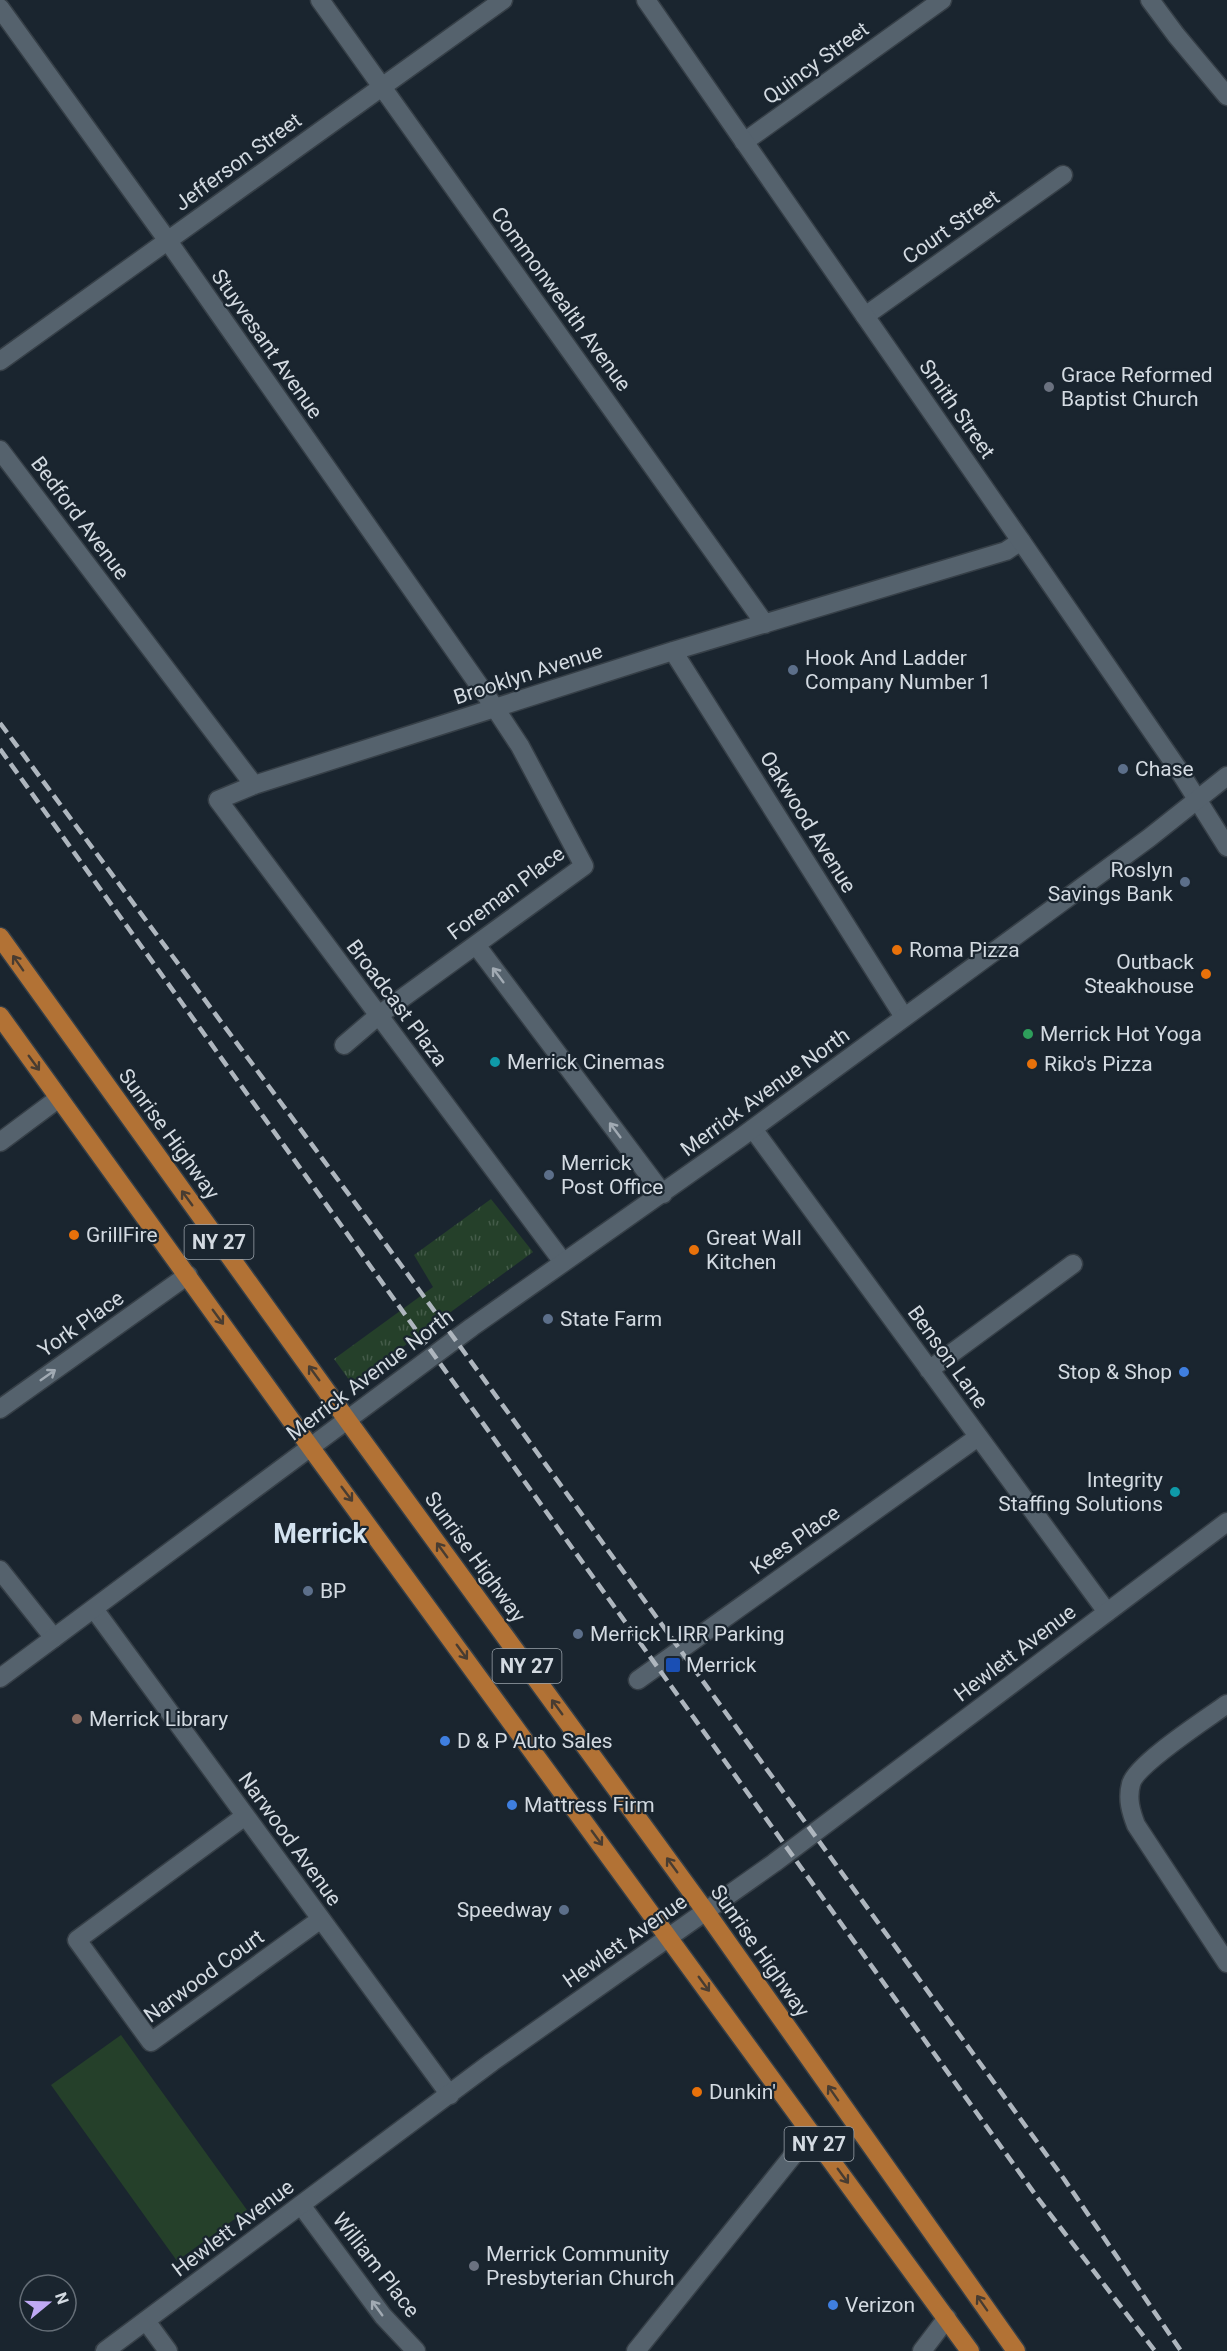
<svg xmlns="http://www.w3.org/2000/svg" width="1227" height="2351" viewBox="0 0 1227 2351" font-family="Roboto,sans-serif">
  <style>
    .grass { fill: url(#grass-tufts) }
    .green { fill: #25402a }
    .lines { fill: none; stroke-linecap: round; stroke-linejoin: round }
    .minor-casing { stroke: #363f47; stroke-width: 21 }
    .tertiary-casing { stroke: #363f47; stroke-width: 21 }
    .secondary-casing { stroke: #363f47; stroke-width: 21 }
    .trunk-casing { stroke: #363f47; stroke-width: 21 }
    .minor { stroke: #55626d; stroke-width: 18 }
    .tertiary { stroke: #55626d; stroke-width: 18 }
    .secondary { stroke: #55626d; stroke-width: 18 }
    .trunk { stroke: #b27235; stroke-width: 18 }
    .rail { stroke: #aeb6be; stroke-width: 4.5; stroke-dasharray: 12 6; stroke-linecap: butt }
    .oneway { stroke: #483c31 }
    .oneway2 { stroke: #a1aab3 }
    .worship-dot { fill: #6b7280; stroke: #1a252f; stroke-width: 2 }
    .service-dot { fill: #5c6f8a; stroke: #1a252f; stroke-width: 2 }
    .food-dot { fill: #e8710a; stroke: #1a252f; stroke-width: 2 }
    .leisure-dot { fill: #2e9e5b; stroke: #1a252f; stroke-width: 2 }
    .culture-dot { fill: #0f9aa8; stroke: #1a252f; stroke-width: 2 }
    .shop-dot { fill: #3f7fe0; stroke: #1a252f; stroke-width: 2 }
    .transit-dot { fill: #1a4fb4; stroke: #1a252f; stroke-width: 2 }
    .education-dot { fill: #8d6e63; stroke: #1a252f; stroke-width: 2 }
    .labels { text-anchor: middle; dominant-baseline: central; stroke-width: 4.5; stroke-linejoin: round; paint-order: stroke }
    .shield { fill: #1a252f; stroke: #9ca4ac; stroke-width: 1.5 }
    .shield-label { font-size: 20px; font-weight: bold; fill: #d3dae1 }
    .street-label { font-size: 21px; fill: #d3dae1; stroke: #1a252f }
    .poi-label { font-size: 21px; fill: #d3dae1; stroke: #1a252f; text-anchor: start }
    .district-label { font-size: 27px; font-weight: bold; fill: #d3e2ef; stroke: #1a252f }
  </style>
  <defs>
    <pattern id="grass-tufts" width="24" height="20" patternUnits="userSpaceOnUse" patternTransform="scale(1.5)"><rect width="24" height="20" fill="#25402a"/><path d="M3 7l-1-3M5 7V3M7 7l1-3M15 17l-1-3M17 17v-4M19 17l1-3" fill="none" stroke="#445b49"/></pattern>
  </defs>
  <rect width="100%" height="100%" fill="#1a252f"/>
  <path class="grass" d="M 491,1199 L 533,1252 L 352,1384 L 334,1359 L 433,1287 L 414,1255 Z"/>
  <path class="green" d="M 121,2035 L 247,2210 L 177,2261 L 51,2085 Z"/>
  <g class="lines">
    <g class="minor-casing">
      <path id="minor" d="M 320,0 L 765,624
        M 1150,0 L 1176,35 L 1227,96
        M 0,8 L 168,241 L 495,708 L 520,746 L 584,866 L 379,1015 L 344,1045
        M 744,142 L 942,0
        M 865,316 L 1063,175
        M 0,361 L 503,0
        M 0,450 L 254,785
        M 673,651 L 904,1017
        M 476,945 L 663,1194
        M 753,1129 L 1107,1612
        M 0,1142 L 59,1098
        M 563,1262 L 218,800 L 254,785 L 673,651 L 1006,551 L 1021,541
        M 929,1370 L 1073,1264
        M 0,1409 L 188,1275
        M 0,1570 L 54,1638
        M 94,1609 L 450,2095
        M 638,1680 L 978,1437
        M 1227,1704 C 1208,1718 1136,1764 1131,1784 C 1127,1799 1131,1812 1136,1825 L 1227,1963
        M 245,1816 L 77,1940 L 151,2042 L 321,1919
        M 301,2205 L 383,2316 L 416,2351
        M 146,2321 L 168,2351
        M 636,2351 L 811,2133
        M 922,2351 L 947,2318"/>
    </g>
    <g class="tertiary-casing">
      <path id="tertiary" d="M 646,0 L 1021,541 L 1178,769 L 1227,847
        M 105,2351 L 492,2062 L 774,1863 L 1227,1522"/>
    </g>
    <g class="secondary-casing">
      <path id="secondary" d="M 0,1678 L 472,1327 L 740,1138 L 1149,838 L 1227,776"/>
    </g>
    <g class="trunk-casing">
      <path id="trunk" d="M 0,937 L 348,1421 L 706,1912 L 1016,2351
        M 0,1016 L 311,1448 L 970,2351"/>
    </g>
    <use href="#minor" class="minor"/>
    <use href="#tertiary" class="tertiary"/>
    <use href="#secondary" class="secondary"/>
    <use href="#trunk" class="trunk"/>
    <path class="rail" d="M 0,723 L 401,1265 L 1064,2179 L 1181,2351
      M 0,749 L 1037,2197 L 1155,2351"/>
  </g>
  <defs><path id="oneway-shaft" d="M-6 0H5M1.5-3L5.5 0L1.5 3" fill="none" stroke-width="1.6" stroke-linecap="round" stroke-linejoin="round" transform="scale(1.5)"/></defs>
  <g class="oneway">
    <use href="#oneway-shaft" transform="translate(18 963) rotate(-125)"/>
    <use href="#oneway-shaft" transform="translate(34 1063) rotate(54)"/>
    <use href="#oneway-shaft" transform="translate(187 1198) rotate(-126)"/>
    <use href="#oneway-shaft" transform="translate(218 1317) rotate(54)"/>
    <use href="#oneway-shaft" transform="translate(314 1373) rotate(-126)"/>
    <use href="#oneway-shaft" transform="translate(347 1494) rotate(53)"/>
    <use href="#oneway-shaft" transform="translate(442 1550) rotate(-126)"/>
    <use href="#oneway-shaft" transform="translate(462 1652) rotate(54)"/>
    <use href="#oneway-shaft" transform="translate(557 1707) rotate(-126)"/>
    <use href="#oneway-shaft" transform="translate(597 1838) rotate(54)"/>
    <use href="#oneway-shaft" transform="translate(672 1865) rotate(-126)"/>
    <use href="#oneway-shaft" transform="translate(704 1984) rotate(54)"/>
    <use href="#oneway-shaft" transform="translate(833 2093) rotate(-125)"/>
    <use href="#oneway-shaft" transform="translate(843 2176) rotate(54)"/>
    <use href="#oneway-shaft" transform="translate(982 2303) rotate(-125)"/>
  </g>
  <g class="oneway2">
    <use href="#oneway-shaft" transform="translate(498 975) rotate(-127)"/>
    <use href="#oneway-shaft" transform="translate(615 1130) rotate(-127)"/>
    <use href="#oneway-shaft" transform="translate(48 1375) rotate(-35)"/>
    <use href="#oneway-shaft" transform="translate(377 2308) rotate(-126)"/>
  </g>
  <g class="worship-dot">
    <circle cx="1049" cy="387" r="6"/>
    <circle cx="474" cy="2266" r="6"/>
  </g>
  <g class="service-dot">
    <circle cx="793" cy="670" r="6"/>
    <circle cx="1123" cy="769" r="6"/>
    <circle cx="1185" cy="882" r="6"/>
    <circle cx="549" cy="1175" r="6"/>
    <circle cx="548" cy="1319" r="6"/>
    <circle cx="308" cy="1591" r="6"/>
    <circle cx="578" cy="1634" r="6"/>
    <circle cx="564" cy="1910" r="6"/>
  </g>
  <g class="food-dot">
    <circle cx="897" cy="950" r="6"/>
    <circle cx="1206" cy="974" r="6"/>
    <circle cx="1032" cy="1064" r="6"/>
    <circle cx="74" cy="1235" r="6"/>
    <circle cx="694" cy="1250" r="6"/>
    <circle cx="697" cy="2092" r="6"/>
  </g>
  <circle class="leisure-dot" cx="1028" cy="1034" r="6"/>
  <g class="culture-dot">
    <circle cx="495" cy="1062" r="6"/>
    <circle cx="1175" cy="1492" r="6"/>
  </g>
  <g class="shop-dot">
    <circle cx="1184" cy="1372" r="6"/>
    <circle cx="445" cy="1741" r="6"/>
    <circle cx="512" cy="1805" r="6"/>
    <circle cx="833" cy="2305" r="6"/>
  </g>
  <rect class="transit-dot" x="665" y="1657" width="16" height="16" rx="3"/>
  <circle class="education-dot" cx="77" cy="1719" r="6"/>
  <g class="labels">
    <g class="shield">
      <rect x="184.5" y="1225" width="69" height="34" rx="4.5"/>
      <rect x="492.5" y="1649" width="69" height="34" rx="4.5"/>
      <rect x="784.5" y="2127" width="69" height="34" rx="4.5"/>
    </g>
    <g class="shield-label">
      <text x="219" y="1242">NY 27</text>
      <text x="527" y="1666">NY 27</text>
      <text x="819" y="2144">NY 27</text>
    </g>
    <g class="street-label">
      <text transform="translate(816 63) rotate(-36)">Quincy Street</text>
      <text transform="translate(238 162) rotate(-36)">Jefferson Street</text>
      <text transform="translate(951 227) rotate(-35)">Court Street</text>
      <text transform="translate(561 299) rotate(54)">Commonwealth Avenue</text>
      <text transform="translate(267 344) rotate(55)">Stuyvesant Avenue</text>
      <text transform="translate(957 409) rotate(55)">Smith Street</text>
      <text transform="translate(80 518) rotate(53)">Bedford Avenue</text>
      <text transform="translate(528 674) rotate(-18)">Brooklyn Avenue</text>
      <text transform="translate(808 822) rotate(58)">Oakwood Avenue</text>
      <text transform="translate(506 893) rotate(-37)">Foreman Place</text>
      <text transform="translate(397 1003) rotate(53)">Broadcast Plaza</text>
      <text transform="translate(765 1092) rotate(-36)">Merrick Avenue North</text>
      <text transform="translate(169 1134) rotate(54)">Sunrise Highway</text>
      <text transform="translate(81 1324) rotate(-35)">York Place</text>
      <text transform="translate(948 1357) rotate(54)">Benson Lane</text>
      <text transform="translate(370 1375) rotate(-37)">Merrick Avenue North</text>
      <text transform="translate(795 1540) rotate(-35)">Kees Place</text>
      <text transform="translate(475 1557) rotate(54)">Sunrise Highway</text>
      <text transform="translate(1015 1653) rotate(-37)">Hewlett Avenue</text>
      <text transform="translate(290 1839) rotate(54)">Narwood Avenue</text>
      <text transform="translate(625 1941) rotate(-35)">Hewlett Avenue</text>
      <text transform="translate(760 1951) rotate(55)">Sunrise Highway</text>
      <text transform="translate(204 1976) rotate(-36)">Narwood Court</text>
      <text transform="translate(233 2228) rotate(-37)">Hewlett Avenue</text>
      <text transform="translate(376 2265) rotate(52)">William Place</text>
    </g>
    <g class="poi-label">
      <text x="1061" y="375">Grace Reformed<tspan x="1061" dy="24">Baptist Church</tspan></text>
      <text x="805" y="658">Hook And Ladder<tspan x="805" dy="24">Company Number 1</tspan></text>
      <text x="1135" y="769">Chase</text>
      <text x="1173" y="870" text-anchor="end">Roslyn<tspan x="1173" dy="24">Savings Bank</tspan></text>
      <text x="909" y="950">Roma Pizza</text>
      <text x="1194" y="962" text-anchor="end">Outback<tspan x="1194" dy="24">Steakhouse</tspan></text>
      <text x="1040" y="1034">Merrick Hot Yoga</text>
      <text x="507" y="1062">Merrick Cinemas</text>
      <text x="1044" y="1064">Riko's Pizza</text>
      <text x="561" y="1163">Merrick<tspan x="561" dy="24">Post Office</tspan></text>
      <text x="86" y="1235">GrillFire</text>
      <text x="706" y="1238">Great Wall<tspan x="706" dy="24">Kitchen</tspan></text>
      <text x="560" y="1319">State Farm</text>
      <text x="1172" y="1372" text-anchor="end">Stop &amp; Shop</text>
      <text x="1163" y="1480" text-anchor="end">Integrity<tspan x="1163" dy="24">Staffing Solutions</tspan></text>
      <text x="320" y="1591">BP</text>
      <text x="590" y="1634">Merrick LIRR Parking</text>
      <text x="686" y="1665">Merrick</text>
      <text x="89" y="1719">Merrick Library</text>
      <text x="457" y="1741">D &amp; P Auto Sales</text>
      <text x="524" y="1805">Mattress Firm</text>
      <text x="552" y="1910" text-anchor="end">Speedway</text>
      <text x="709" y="2092">Dunkin'</text>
      <text x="486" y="2254">Merrick Community<tspan x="486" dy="24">Presbyterian Church</tspan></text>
      <text x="845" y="2305">Verizon</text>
    </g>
    <g class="district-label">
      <text x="320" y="1534">Merrick</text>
    </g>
  </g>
  <g transform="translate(48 2303) rotate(71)"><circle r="28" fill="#1a252f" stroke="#646d76" stroke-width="1.5"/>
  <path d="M0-4.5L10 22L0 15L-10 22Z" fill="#bfa9f4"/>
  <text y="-9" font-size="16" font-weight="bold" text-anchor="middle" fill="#d3dae1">N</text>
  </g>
</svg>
